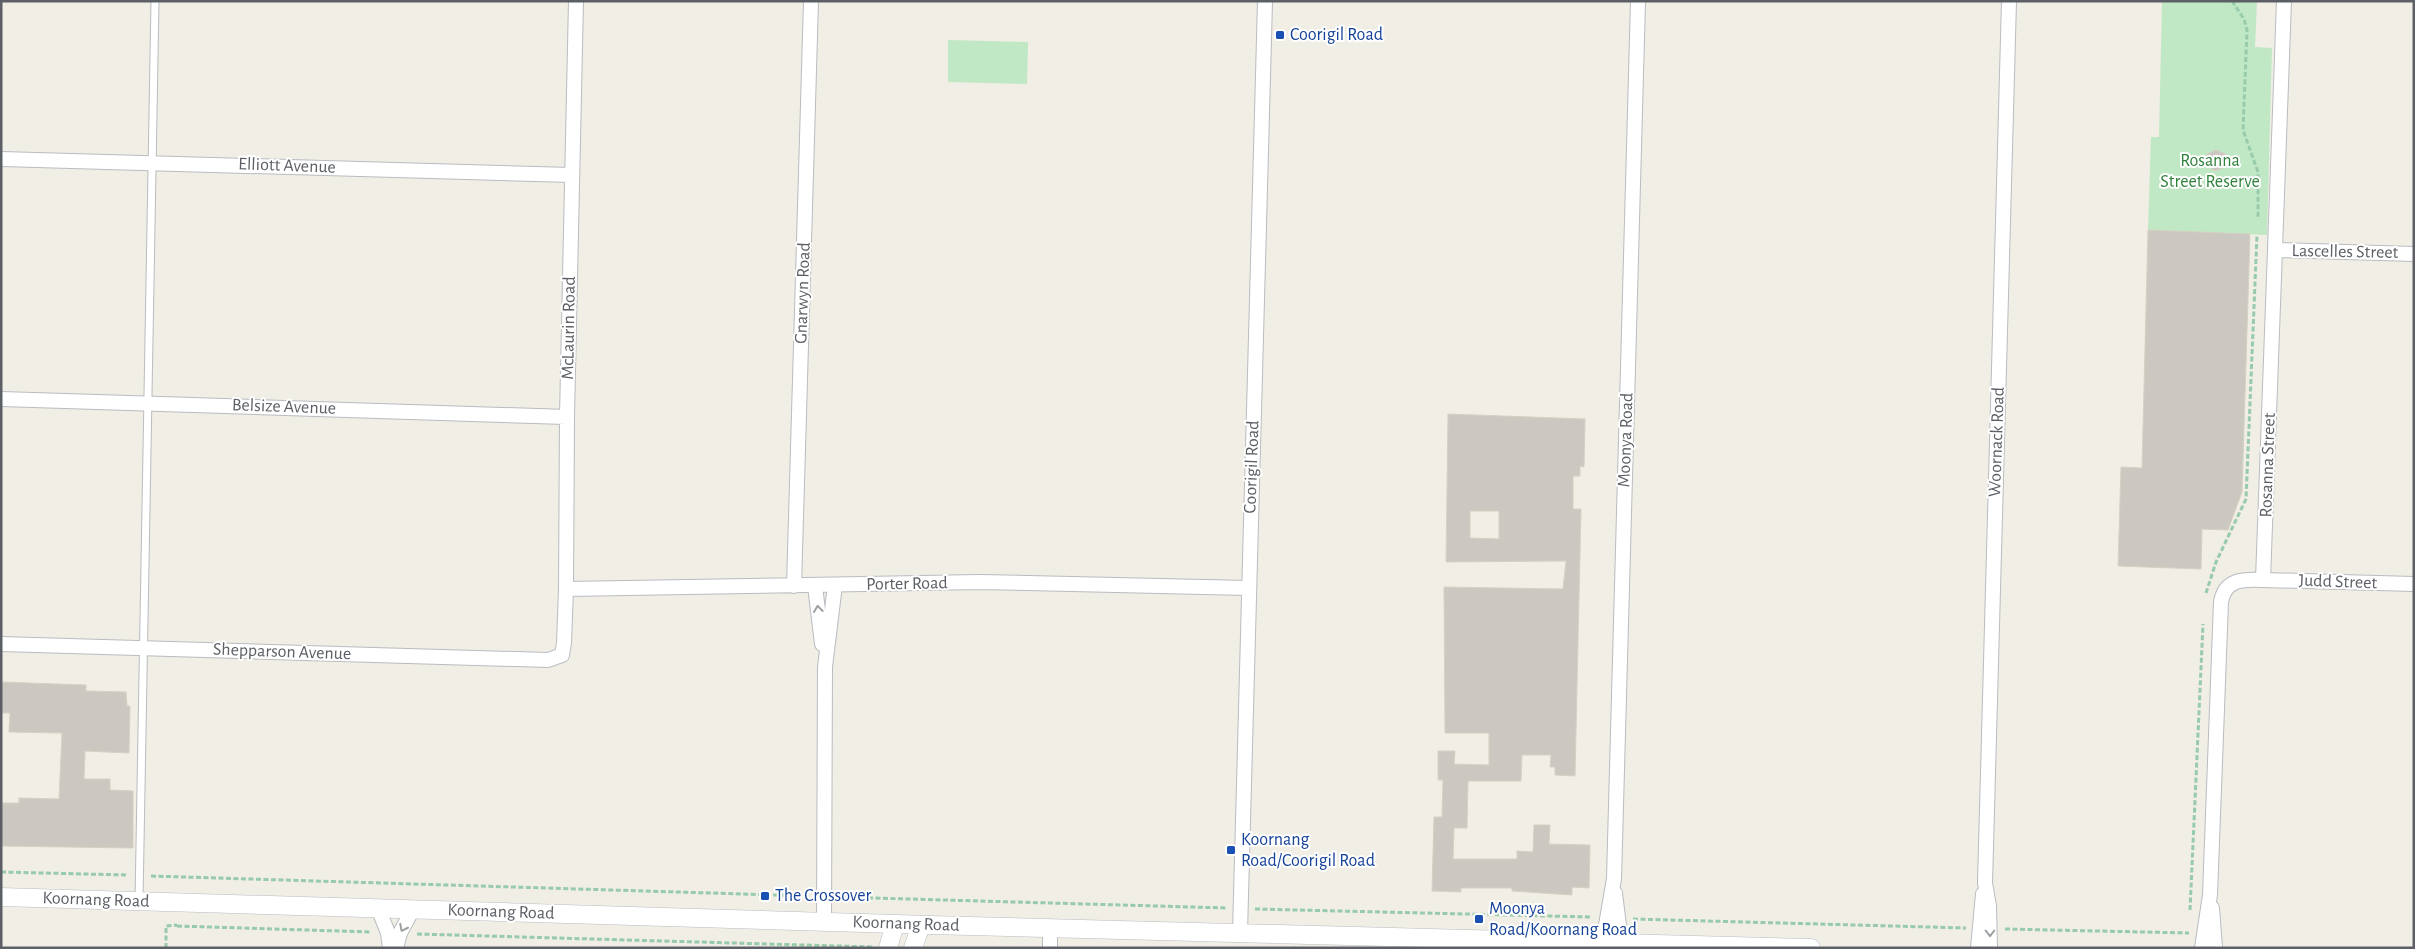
<svg xmlns="http://www.w3.org/2000/svg" width="2415" height="949" viewBox="0 0 2415 949" font-family="'Alegreya Sans',sans-serif">
  <style>
    .green { fill: #c0e8c4 }
    .building { fill: #cbc8c2; stroke: #d5d1c2; fill-rule: evenodd }
    .lines { fill: none; stroke-linecap: round; stroke-linejoin: round }
    .service-casing { stroke: #b9bcc1; stroke-width: 9 }
    .minor-casing { stroke: #b9bcc1; stroke-width: 16 }
    .tertiary-casing { stroke: #b9bcc1; stroke-width: 19 }
    .path { stroke: #98caac; stroke-width: 3; stroke-dasharray: 5 2.5; stroke-linecap: butt }
    .service { stroke: #fff; stroke-width: 7 }
    .minor { stroke: #fff; stroke-width: 14 }
    .tertiary { stroke: #fff; stroke-width: 18 }
    .oneway { stroke: #9da0a3 }
    .transit-dot { fill: #1a4fb4; stroke: #fff; stroke-width: 2 }
    .labels { text-anchor: middle; dominant-baseline: central; stroke-width: 4; stroke-linejoin: round; paint-order: stroke }
    .transit-label { font-size: 18px; fill: #164399; stroke: #fff; text-anchor: start }
    .park-label { font-size: 18px; fill: #30823c; stroke: #fff }
    .street-label { font-size: 18px; fill: #5c6066; stroke: #fff }
  </style>
  <rect width="100%" height="100%" fill="#f0eee5"/>
  <path class="green" d="M 2162,1 L 2257,1 L 2255,47 L 2272,48 L 2267,235 L 2148,230 L 2151,137 L 2159,137 Z
    M 948,40 L 1028,42 L 1027,84 L 948,82 Z"/>
  <path class="building" d="M 2216,150 L 2226,154 L 2225,167 L 2215,171 L 2206,165 L 2207,154 Z
    M 2148,230 L 2250,234 L 2242,492 L 2228,530 L 2202,529 L 2201,569 L 2118,566 L 2121,467 L 2142,468 Z
    M 1448,414 L 1585,419 L 1584,467 L 1580,466 L 1580,476 L 1573,476 L 1573,509 L 1581,509 L 1575,776 L 1555,775 L 1555,767 L 1550,767 L 1551,755 L 1522,755 L 1521,781 L 1468,781 L 1467,828 L 1454,828 L 1453,859 L 1517,859 L 1517,851 L 1533,852 L 1534,825 L 1550,825 L 1549,844 L 1590,845 L 1589,888 L 1572,887 L 1572,895 L 1512,891 L 1512,888 L 1461,888 L 1461,892 L 1432,891 L 1434,817 L 1442,817 L 1443,780 L 1438,780 L 1438,751 L 1455,751 L 1454,764 L 1489,765 L 1489,733 L 1445,733 L 1444,587 L 1563,589 L 1566,561 L 1446,562 ZM 1470,511 L 1499,511 L 1499,539 L 1470,538 Z
    M 1,682 L 86,685 L 86,691 L 126,692 L 127,706 L 130,706 L 129,753 L 85,751 L 84,779 L 110,779 L 110,790 L 133,791 L 133,848 L 1,846 L 1,803 L 19,803 L 19,798 L 59,799 L 62,733 L 9,732 L 10,713 L 1,713 Z"/>
  <g class="lines">
    <g class="service-casing">
      <path id="service" d="M 139,901 L 155,1"/>
    </g>
    <g class="minor-casing">
      <path id="minor" d="M 1,159 L 572,175
        M 2276,250 L 2414,254
        M 1,399 L 567,417
        M 2263,580 L 2414,584
        M 794,586 L 811,1
        M 815,586 L 822,644
        M 566,589 L 979,582 L 1248,588
        M 1,644 L 548,660 L 562,655 L 564,643 L 566,589 L 567,417 L 576,1
        M 1615,893 L 1621,942
        M 378,908 L 388,933 L 390,948
        M 2212,908 L 2215,948
        M 824,921 L 825,667 L 835,585
        M 1050,928 L 1050,948
        M 1240,933 L 1265,1
        M 1603,942 L 1614,879 L 1638,1
        M 396,948 L 400,933 L 413,909
        M 1978,948 L 1983,894
        M 1990,948 L 1989,906 L 1985,883 L 2009,1
        M 2202,948 L 2210,895 L 2221,602 C 2225,579 2243,579 2263,580 L 2284,1"/>
    </g>
    <g class="tertiary-casing">
      <path id="tertiary" d="M 1,897 L 930,925 L 1811,948
        M 888,948 L 895,924
        M 913,948 L 921,925"/>
    </g>
    <path class="path" d="M 2232,1 L 2244,19 L 2247,30 L 2243,130 L 2258,172 L 2258,217
      M 2206,593 L 2216,562 L 2246,499 L 2257,235
      M 1,872 L 127,875
      M 151,876 L 809,896
      M 838,897 L 1227,908
      M 1255,909 L 1591,917
      M 2190,910 L 2203,624
      M 1633,919 L 1966,928
      M 177,926 L 371,932
      M 2005,929 L 2189,933
      M 417,934 L 873,947
      M 166,948 L 166,926 L 177,925"/>
    <use href="#service" class="service"/>
    <use href="#minor" class="minor"/>
    <use href="#tertiary" class="tertiary"/>
  </g>
  <defs><path id="oneway-chevron" d="M-2-3.5L2.5 0L-2 3.5" fill="none" stroke-width="1.6" stroke-linecap="round" stroke-linejoin="round" transform="scale(1.25)"/></defs>
  <g class="oneway">
    <use href="#oneway-chevron" transform="translate(818 609) rotate(-97)"/>
    <use href="#oneway-chevron" transform="translate(403 928) rotate(117)"/>
    <use href="#oneway-chevron" transform="translate(1990 933) rotate(90)"/>
  </g>
  <g class="transit-dot">
    <rect x="1275" y="30" width="10" height="10" rx="2.5"/>
    <rect x="1226" y="845" width="10" height="10" rx="2.5"/>
    <rect x="760" y="891" width="10" height="10" rx="2.5"/>
    <rect x="1474" y="914" width="10" height="10" rx="2.5"/>
  </g>
  <g class="labels">
    <g class="transit-label">
      <text x="1290" y="35">Coorigil Road</text>
      <text x="1241" y="840">Koornang<tspan x="1241" dy="21">Road/Coorigil Road</tspan></text>
      <text x="775" y="896">The Crossover</text>
      <text x="1489" y="909">Moonya<tspan x="1489" dy="21">Road/Koornang Road</tspan></text>
    </g>
    <g class="park-label">
      <text x="2210" y="161">Rosanna<tspan x="2210" dy="21">Street Reserve</tspan></text>
    </g>
    <g class="street-label">
      <text transform="translate(287 166) rotate(2)">Elliott Avenue</text>
      <text transform="translate(2345 252) rotate(1)">Lascelles Street</text>
      <text transform="translate(803 293) rotate(-88)">Gnarwyn Road</text>
      <text transform="translate(569 328) rotate(-89)">McLaurin Road</text>
      <text transform="translate(284 407) rotate(2)">Belsize Avenue</text>
      <text transform="translate(1626 440) rotate(-88)">Moonya Road</text>
      <text transform="translate(1997 442) rotate(-88)">Woornack Road</text>
      <text transform="translate(2268 465) rotate(-88)">Rosanna Street</text>
      <text transform="translate(1252 467) rotate(-88)">Coorigil Road</text>
      <text transform="translate(2338 582) rotate(2)">Judd Street</text>
      <text transform="translate(907 584) rotate(-1)">Porter Road</text>
      <text transform="translate(282 652) rotate(2)">Shepparson Avenue</text>
      <text transform="translate(96 900) rotate(2)">Koornang Road</text>
      <text transform="translate(501 912) rotate(2)">Koornang Road</text>
      <text transform="translate(906 924) rotate(2)">Koornang Road</text>
    </g>
  </g>
  <rect width="2415" height="949" fill="none" stroke="#5c6066" stroke-width="5"/>
</svg>
